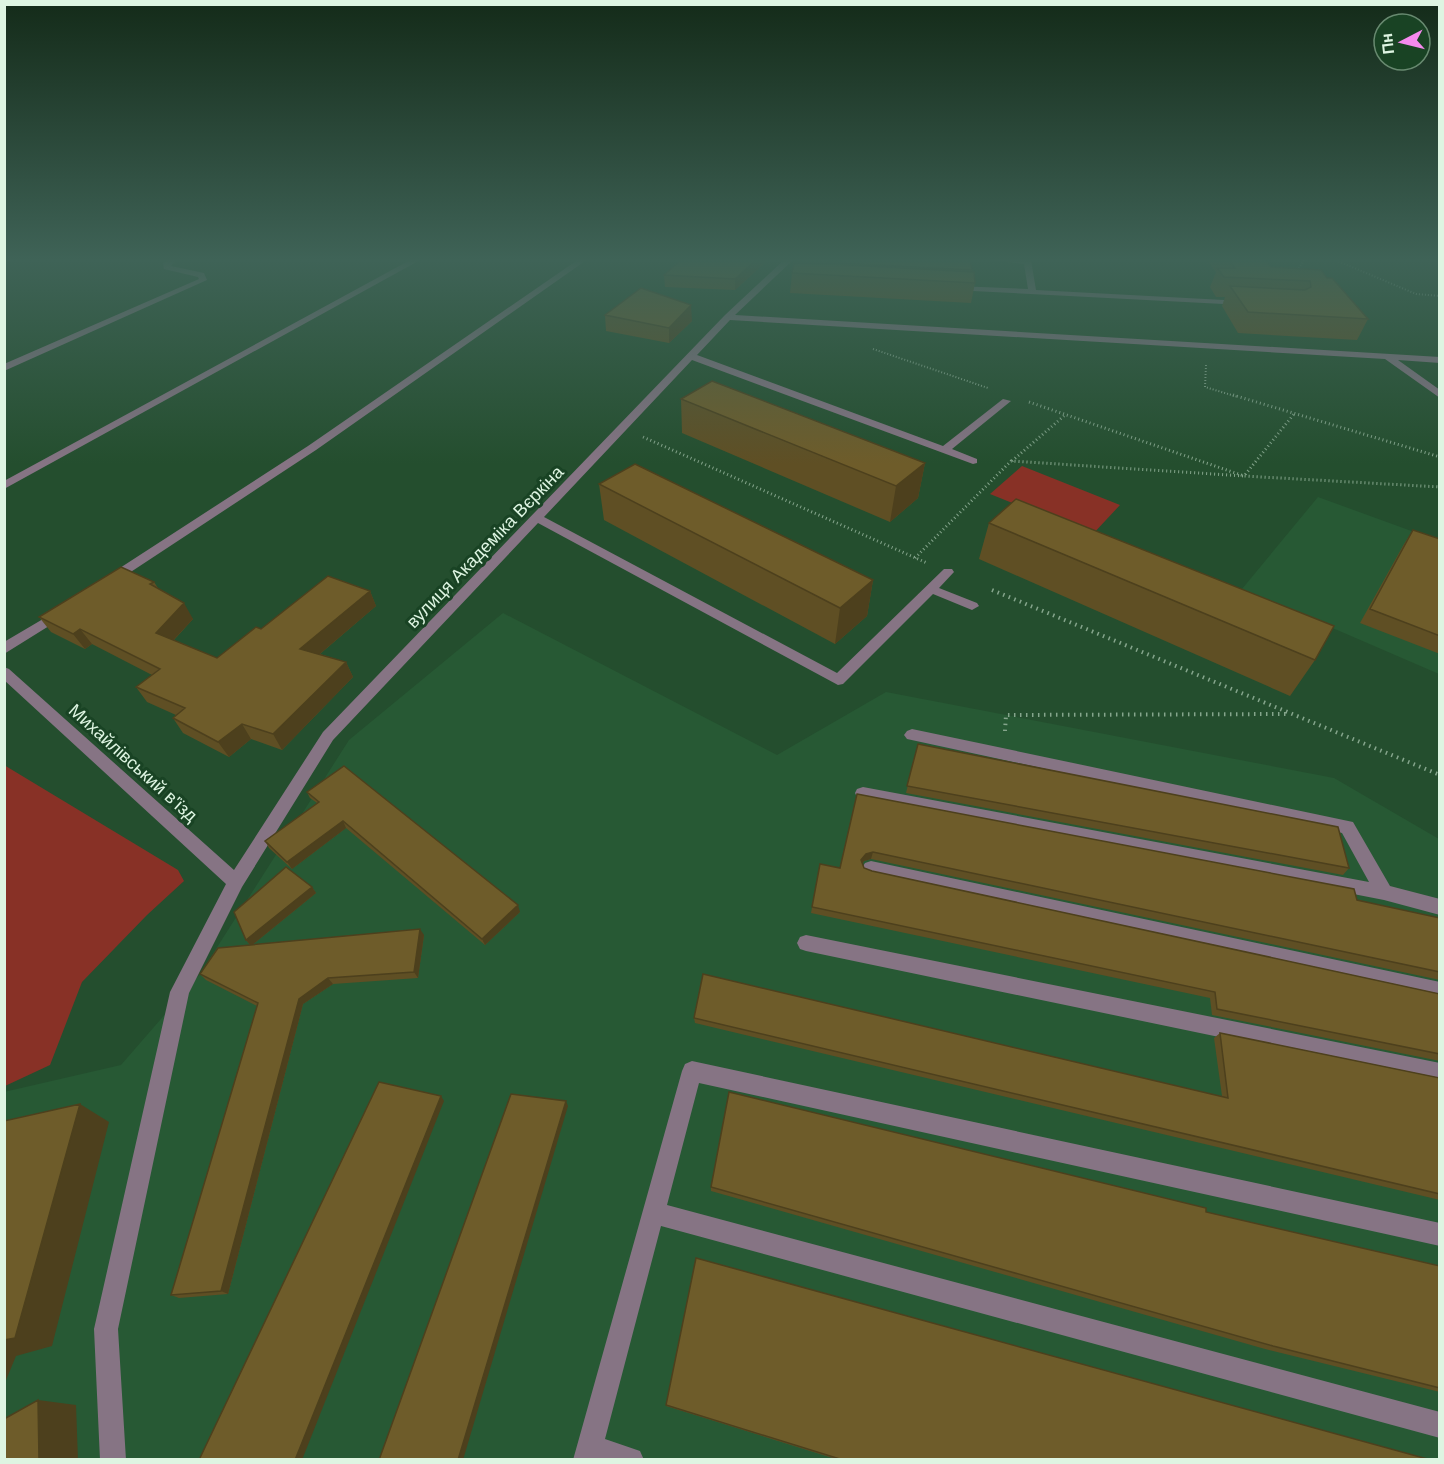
<svg xmlns="http://www.w3.org/2000/svg" width="1444" height="1464" viewBox="0 0 1444 1464" font-family="Arial,sans-serif">
  <style>
    .built { fill: #275934 }
    .green { fill: #883126 }
    .lines { fill: none; stroke-linecap: round; stroke-linejoin: round }
    .path-far2 { stroke: #85a58c; stroke-width: 2; stroke-dasharray: 1 2; stroke-linecap: butt }
    .path-far1 { stroke: #85a58c; stroke-width: 3; stroke-dasharray: 1 3; stroke-linecap: butt }
    .path { stroke: #85a58c; stroke-width: 4; stroke-dasharray: 1.5 4.5; stroke-linecap: butt }
    .minor { fill: #867484; fill-rule: evenodd }
    .major { fill: #c6a2c2; fill-rule: evenodd }
    .wall { fill: #5f4f24 }
    .shaded-wall { fill: #4d401d }
    .building { fill: #6e5c2a; stroke: #4d401d; stroke-width: 1.5 }
    .labels { text-anchor: middle; dominant-baseline: central; stroke-width: 6; stroke-linejoin: round; paint-order: stroke }
    .street-label { font-size: 18px; fill: #def5e2; stroke: #194324 }
  </style>
  <rect width="100%" height="100%" fill="#244e2e"/>
  <path class="built" d="M 1318,497 L 1439,541 L 1439,674 L 1242,589 Z
    M 503,613 L 777,755 L 886,692 L 1334,778 L 1439,839 L 1439,1459 L 5,1459 L 4,1092 L 121,1065 L 200,974 L 349,740 Z"/>
  <path class="green" d="M 1022,466 L 1120,505 L 1092,535 L 990,494 Z
    M 4,765 L 178,870 L 184,881 L 147,915 L 82,982 L 50,1065 L 5,1086 Z"/>
  <g class="lines">
    <path class="path-far2" d="M 1333,259 L 1416,294 L 1440,296
      M 1301,271 L 1299,268 L 1305,259
      M 873,349 L 988,388
      M 1206,365 L 1205,387 L 1238,397"/>
    <path class="path-far1" d="M 1233,395 L 1440,457
      M 1029,402 L 1244,476 L 1440,487
      M 643,437 L 927,563
      M 1012,461 L 1065,415
      M 915,558 L 1011,461 L 1244,476 L 1294,414"/>
    <path class="path" d="M 992,590 L 1440,775
      M 1005,731 L 1006,715 L 1289,714"/>
    <path class="minor" d="M 168,259 L 177,259 L 171,266 L 204,273 L 207,280 L 4,371 L 4,364 L 199,279 L 198,277 L 164,269 L 163,263 Z
      M 412,259 L 422,259 L 4,489 L 4,481 Z
      M 579,259 L 588,259 L 316,450 L 114,583 L 106,583 L 104,580 L 106,577 L 308,446 Z
      M 785,259 L 794,259 L 735,315 L 1440,357 L 1440,363 L 1398,360 L 1440,390 L 1440,398 L 1385,359 L 730,320 L 697,355 L 943,446 L 1003,399 L 1011,401 L 952,449 L 977,459 L 977,463 L 973,464 L 692,360 L 544,517 L 837,673 L 944,569 L 952,569 L 954,572 L 939,588 L 977,603 L 979,606 L 972,610 L 933,594 L 843,684 L 838,685 L 538,523 L 333,740 L 242,887 L 189,993 L 118,1329 L 126,1460 L 100,1460 L 94,1329 L 170,992 L 226,884 L 4,680 L 4,667 L 9,669 L 234,870 L 323,732 L 725,315 Z
      M 982,259 L 1031,260 L 1036,290 L 1243,301 L 1247,303 L 1243,305 L 953,290 L 952,288 L 956,286 L 1028,289 L 1024,264 Z
      M 60,609 L 65,610 L 67,613 L 65,616 L 4,654 L 4,642 Z
      M 912,729 L 1353,822 L 1390,886 L 1440,899 L 1440,915 L 1384,900 L 857,797 L 855,793 L 857,789 L 863,787 L 1369,882 L 1342,833 L 907,739 L 904,735 L 907,731 Z
      M 871,861 L 1440,982 L 1440,1000 L 871,875 L 865,873 L 862,868 L 865,863 Z
      M 806,935 L 1440,1063 L 1440,1083 L 806,951 L 800,949 L 797,943 L 800,937 Z
      M 692,1061 L 1440,1223 L 1440,1246 L 699,1083 L 667,1205 L 1440,1412 L 1440,1438 L 661,1226 L 605,1439 L 640,1451 L 644,1460 L 573,1460 L 682,1071 L 685,1064 Z"/>
    <path class="major" d="M 4,259 L 14,259 L 4,263 Z"/>
  </g>
  <path class="wall" d="M 769,259 L 735,290 L 665,287 L 664,275 Z
    M 796,259 L 841,259 L 836,265 L 840,265 L 840,263 L 972,270 L 971,272 L 975,283 L 971,303 L 790,293 L 792,273 Z
    M 1206,259 L 1265,259 L 1271,267 L 1327,278 L 1368,319 L 1357,340 L 1238,333 L 1222,306 L 1225,297 L 1216,297 L 1210,287 L 1216,272 Z
    M 605,315 L 692,321 L 669,343 L 606,331 Z
    M 681,399 L 925,463 L 918,498 L 890,522 L 682,433 Z
    M 599,484 L 873,580 L 867,616 L 835,644 L 604,520 Z
    M 989,523 L 1315,660 L 1290,696 L 979,559 Z
    M 1413,530 L 1440,539 L 1440,654 L 1360,623 L 1404,544 Z
    M 154,582 L 158,588 L 193,619 L 174,640 L 217,658 L 261,629 L 370,591 L 376,606 L 320,654 L 346,662 L 353,677 L 282,750 L 251,739 L 229,757 L 183,733 L 173,718 L 176,715 L 147,702 L 136,687 L 152,675 L 92,644 L 85,649 L 51,632 L 39,617 Z
    M 918,744 L 1349,868 L 1343,875 L 906,793 Z
    M 307,792 L 520,912 L 485,945 L 346,828 L 292,869 L 269,848 L 265,841 L 317,803 L 310,798 Z
    M 857,794 L 1440,918 L 1440,980 L 871,859 L 864,861 L 863,863 L 864,868 L 872,871 L 1440,994 L 1440,1061 L 1212,1015 L 1210,998 L 811,913 L 820,864 L 840,868 Z
    M 312,887 L 316,893 L 252,945 L 424,935 L 418,978 L 333,984 L 303,1004 L 228,1294 L 179,1298 L 171,1295 L 257,1006 L 206,980 L 200,974 L 250,945 L 246,940 Z
    M 694,1018 L 1222,1096 L 1214,1038 L 1220,1033 L 1440,1078 L 1440,1200 L 695,1023 Z
    M 711,1187 L 1206,1212 L 1440,1266 L 1440,1392 L 1265,1349 L 711,1191 Z
    M 666,1405 L 1431,1460 L 839,1460 L 666,1406 Z"/>
  <path class="shaded-wall" d="M 757,259 L 769,259 L 735,290 L 735,279 Z
    M 831,259 L 841,259 L 825,276 L 826,265 Z
    M 691,305 L 692,321 L 669,343 L 669,328 Z
    M 925,463 L 918,498 L 890,522 L 896,486 Z
    M 873,580 L 867,616 L 835,644 L 840,608 Z
    M 370,591 L 376,606 L 308,664 L 300,649 Z
    M 184,603 L 193,619 L 166,648 L 156,633 Z
    M 80,629 L 92,644 L 85,649 L 73,634 Z
    M 346,662 L 353,677 L 282,750 L 273,734 Z
    M 242,724 L 251,739 L 229,757 L 218,742 Z
    M 343,821 L 346,828 L 292,869 L 287,862 Z
    M 873,852 L 871,859 L 864,861 L 860,867 L 861,860 L 866,854 Z
    M 312,887 L 316,893 L 251,946 L 246,940 Z
    M 518,905 L 520,912 L 485,945 L 482,939 Z
    M 420,929 L 424,935 L 418,978 L 414,972 Z
    M 328,978 L 333,984 L 303,1004 L 228,1294 L 221,1291 L 299,999 Z
    M 441,1096 L 444,1101 L 302,1460 L 295,1460 Z
    M 566,1101 L 568,1106 L 463,1460 L 458,1460 Z
    M 80,1104 L 109,1122 L 52,1346 L 16,1356 L 4,1385 L 4,1340 Z
    M 38,1400 L 76,1405 L 78,1460 L 39,1460 Z"/>
  <path class="building" d="M 682,259 L 757,259 L 735,279 L 664,275 Z
    M 796,259 L 831,259 L 826,264 L 795,263 Z
    M 844,259 L 970,259 L 972,270 L 840,263 Z
    M 1228,259 L 1265,259 L 1271,267 L 1321,270 L 1327,278 L 1332,278 L 1368,319 L 1248,312 L 1230,286 L 1305,290 L 1311,287 L 1310,281 L 1224,277 L 1217,268 L 1235,268 Z
    M 794,262 L 974,272 L 975,283 L 792,273 Z
    M 641,288 L 691,305 L 669,328 L 605,315 Z
    M 712,381 L 925,463 L 896,486 L 681,399 Z
    M 635,464 L 873,580 L 840,608 L 599,484 Z
    M 1016,499 L 1334,626 L 1315,660 L 989,523 Z
    M 1413,530 L 1440,539 L 1440,636 L 1370,609 Z
    M 121,567 L 154,582 L 150,584 L 184,603 L 156,633 L 217,658 L 256,627 L 261,629 L 328,576 L 370,591 L 300,649 L 346,662 L 273,734 L 242,724 L 218,742 L 173,718 L 185,708 L 136,687 L 160,669 L 80,629 L 73,634 L 39,617 Z
    M 918,744 L 1338,827 L 1349,868 L 907,786 Z
    M 344,766 L 518,905 L 482,939 L 343,821 L 287,862 L 265,841 L 319,802 L 307,792 Z
    M 857,794 L 1354,889 L 1357,900 L 1440,918 L 1440,972 L 873,852 L 866,854 L 861,860 L 864,868 L 872,871 L 1440,994 L 1440,1054 L 1217,1009 L 1215,992 L 812,907 L 820,864 L 840,868 Z
    M 286,867 L 312,887 L 246,940 L 234,912 Z
    M 420,929 L 414,972 L 328,978 L 299,999 L 221,1291 L 171,1295 L 258,1003 L 200,974 L 218,948 Z
    M 703,974 L 1228,1098 L 1220,1033 L 1440,1078 L 1440,1194 L 694,1018 Z
    M 379,1082 L 441,1096 L 295,1460 L 199,1460 Z
    M 729,1092 L 1206,1208 L 1206,1212 L 1440,1266 L 1440,1388 L 1273,1346 L 711,1187 Z
    M 511,1094 L 566,1101 L 458,1460 L 379,1460 Z
    M 80,1104 L 15,1338 L 4,1340 L 4,1121 Z
    M 696,1258 L 1431,1460 L 843,1460 L 666,1405 Z
    M 38,1400 L 39,1460 L 4,1460 L 4,1419 Z"/>
  <linearGradient id="sky" x2="0" y2="1"><stop stop-color="#142b19"/><stop offset="0.56" stop-color="#3f6357"/><stop offset="1" stop-color="#3f6357" stop-opacity="0"/></linearGradient>
  <rect width="1444" height="464" fill="url(#sky)"/>
  <g class="labels">
    <g class="street-label">
      <text transform="translate(485 547) rotate(-46)">вулиця Академіка Вєркіна</text>
      <text transform="translate(133 763) rotate(42)">Михайлівський в'їзд</text>
    </g>
  </g>
  <rect width="1444" height="1464" fill="none" stroke="#def5e2" stroke-width="12"/>
  <g transform="translate(1402 42) rotate(263)"><circle r="28" fill="#194324" stroke="#688a70" stroke-width="1.5"/>
  <path d="M0-4.5L10 22L0 15L-10 22Z" fill="#f589ee"/>
  <text y="-9" font-size="16" font-weight="bold" text-anchor="middle" fill="#def5e2">Пн</text>
  </g>
</svg>
